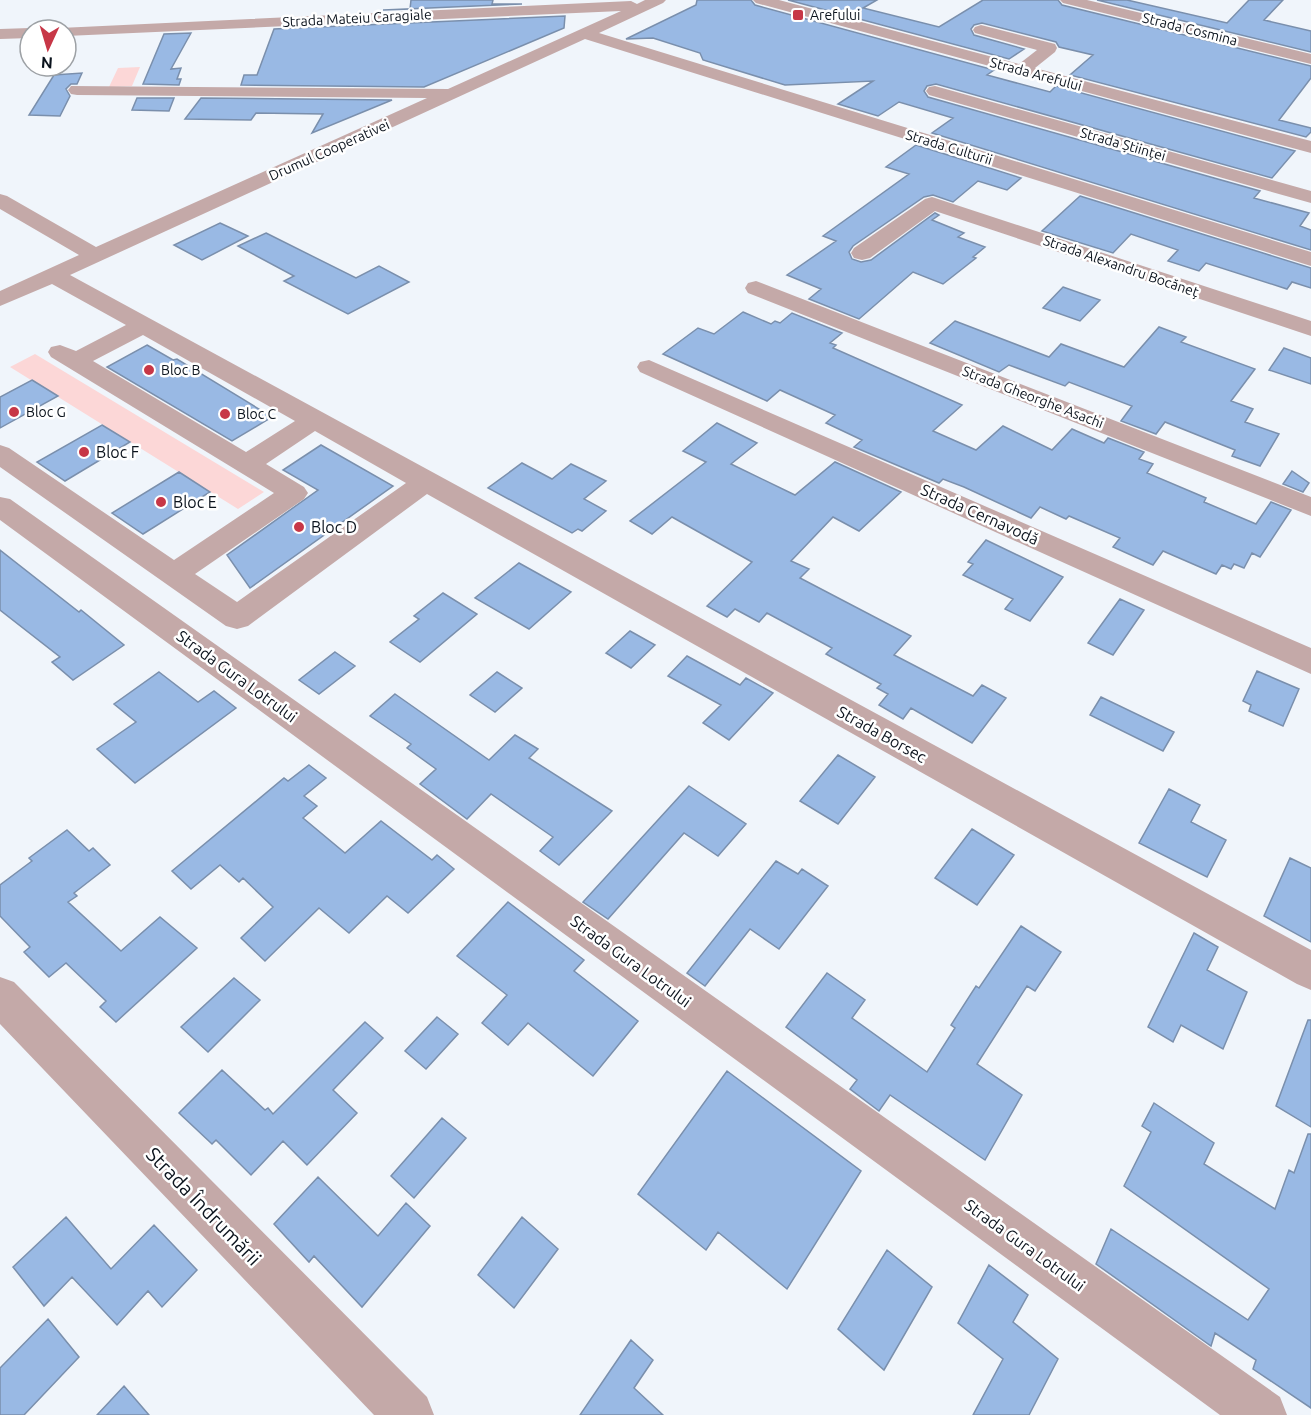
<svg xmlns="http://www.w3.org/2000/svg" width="1311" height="1415" viewBox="0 0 1311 1415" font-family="Ubuntu,sans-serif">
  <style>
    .green { fill: #fcd7d7 }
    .building { fill: #99b9e4; stroke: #7a8fac; stroke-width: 1.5 }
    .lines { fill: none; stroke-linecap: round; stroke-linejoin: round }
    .minor { fill: #c4a9a8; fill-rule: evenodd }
    .poi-dot { fill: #c73747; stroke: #fff; stroke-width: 2 }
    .labels { text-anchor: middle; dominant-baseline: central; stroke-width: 5; stroke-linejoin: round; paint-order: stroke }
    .far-poi-label { font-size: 14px; fill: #0b131d; stroke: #fff; text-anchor: start }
    .far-street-label { font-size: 14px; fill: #0b131d; stroke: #fff }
    .poi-label { font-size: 16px; fill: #0b131d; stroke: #fff; text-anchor: start }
    .street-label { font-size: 16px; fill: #0b131d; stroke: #fff }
    .near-street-label { font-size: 20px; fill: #0b131d; stroke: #fff }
  </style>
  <rect width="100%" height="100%" fill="#f0f5fb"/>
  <path class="green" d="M 140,67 L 132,86 L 109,87 L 118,68 Z
    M 35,354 L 264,492 L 238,509 L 10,367 Z"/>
  <path class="building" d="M 411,0 L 493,0 L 492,4 L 522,4 L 383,10 L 410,9 Z
    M 697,0 L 751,0 L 755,5 L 994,70 L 987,75 L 1050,92 L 1056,86 L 1295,151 L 1272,178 L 936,84 L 927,86 L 924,91 L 928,97 L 1260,191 L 1254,198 L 1309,213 L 1300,226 L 1311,230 L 1311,250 L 932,133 L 953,118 L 899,102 L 878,116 L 838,104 L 873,81 L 785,85 L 703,60 L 700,53 L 653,38 L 626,39 L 696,5 Z
    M 788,0 L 877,0 L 863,8 L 939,27 L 983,0 L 1058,0 L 1062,5 L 1311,66 L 1311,78 L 1279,120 L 1311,128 L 1311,132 L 1306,137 L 1070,75 L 1093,55 L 1059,47 L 1056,42 L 982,23 L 974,25 L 971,29 L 974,35 L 1024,49 L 1009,59 Z
    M 1097,0 L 1127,0 L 1227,23 L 1249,0 L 1283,0 L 1264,20 L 1311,31 L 1311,52 Z
    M 565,16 L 564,28 L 424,87 L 241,85 L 244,75 L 257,75 L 274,29 Z
    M 191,33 L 171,69 L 181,68 L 177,79 L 181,79 L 179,85 L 143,84 L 164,34 Z
    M 82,73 L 77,84 L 71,84 L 66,89 L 70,96 L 60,116 L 29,115 L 54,75 Z
    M 137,98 L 174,98 L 169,111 L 132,110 Z
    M 201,98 L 392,100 L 312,133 L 323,114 L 256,113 L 251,120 L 185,119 Z
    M 916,145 L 1021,178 L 1007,190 L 978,181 L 953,202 L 933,195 L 924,197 L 853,246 L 849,252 L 852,259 L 861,262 L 871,260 L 935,213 L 939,215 L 932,220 L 964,233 L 958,237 L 985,247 L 973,257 L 976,258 L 943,284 L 913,272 L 859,319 L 809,299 L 821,289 L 787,275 L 836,241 L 823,236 L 909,174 L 886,167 Z
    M 1080,196 L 1311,268 L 1311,288 L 1292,282 L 1287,289 L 1206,263 L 1199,271 L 1168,261 L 1178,250 L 1131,234 L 1113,253 L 1042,231 Z
    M 220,223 L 248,236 L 202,260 L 174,245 Z
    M 266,233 L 356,278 L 379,266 L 409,282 L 348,314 L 284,281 L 294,276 L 238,246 Z
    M 1063,287 L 1100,300 L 1080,321 L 1043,308 Z
    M 743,312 L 771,324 L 775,321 L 780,323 L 792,313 L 842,333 L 830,343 L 836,345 L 833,348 L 962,405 L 933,431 L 976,450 L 1003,426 L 1052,450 L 1072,429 L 1104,443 L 1108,438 L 1144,452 L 1139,459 L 1153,464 L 1147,473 L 1206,498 L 1204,502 L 1256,524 L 1271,502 L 1291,510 L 1260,557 L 1252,553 L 1244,568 L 1234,564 L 1231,569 L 1222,565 L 1216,574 L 1163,551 L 1153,565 L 1113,547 L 1120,538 L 1069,516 L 1066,519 L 1040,507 L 1031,518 L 964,487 L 943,479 L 939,483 L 854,447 L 862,440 L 826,423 L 835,415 L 780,390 L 767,401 L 663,354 L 698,328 L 714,334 Z
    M 955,321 L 1049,357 L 1061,344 L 1124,367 L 1159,327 L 1186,337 L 1181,342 L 1255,369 L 1231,401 L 1253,409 L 1245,422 L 1279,434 L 1260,466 L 1232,456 L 1235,450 L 1165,422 L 1156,434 L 1121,421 L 1132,406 L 1069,382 L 1065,386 L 1009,365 L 999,372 L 930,343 Z
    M 147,345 L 173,360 L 177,359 L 272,417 L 232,441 L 107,367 Z
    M 1284,348 L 1311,358 L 1311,384 L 1269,370 Z
    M 32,380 L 58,396 L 0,428 L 0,397 Z
    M 717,423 L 757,443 L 731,464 L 795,495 L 835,462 L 901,492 L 859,531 L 833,517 L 791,561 L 809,569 L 800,578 L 911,636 L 894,655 L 973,696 L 982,685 L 1006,698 L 972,743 L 911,708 L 903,719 L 879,705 L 888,694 L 877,688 L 881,684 L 826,654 L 832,648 L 767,613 L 759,622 L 735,609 L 727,617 L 707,606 L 752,562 L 672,517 L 652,534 L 630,521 L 706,462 L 683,451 Z
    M 102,425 L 130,442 L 65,481 L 37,462 Z
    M 321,445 L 393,486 L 250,588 L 227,555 L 318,490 L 283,470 Z
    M 522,463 L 552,479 L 571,464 L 606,481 L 584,499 L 606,511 L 582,531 L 578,529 L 572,533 L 488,488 Z
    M 1292,471 L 1309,483 L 1303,492 L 1283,484 Z
    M 179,472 L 210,492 L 143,534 L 112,513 Z
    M 986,540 L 1063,577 L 1030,621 L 1005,609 L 1013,599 L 963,575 L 973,564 L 968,562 Z
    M 0,550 L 79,612 L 81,610 L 124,645 L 73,680 L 52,662 L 60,657 L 0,610 Z
    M 519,563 L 571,592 L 529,629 L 475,598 Z
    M 443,593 L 477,614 L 420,662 L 390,642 L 419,619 L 414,616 Z
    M 1120,599 L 1144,610 L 1113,655 L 1088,643 Z
    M 630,631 L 655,645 L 631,668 L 606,653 Z
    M 335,652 L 355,666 L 319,694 L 299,680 Z
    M 687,656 L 740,685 L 746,678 L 773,693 L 729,740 L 703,723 L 721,705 L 668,676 Z
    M 1257,671 L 1299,689 L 1283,726 L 1249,711 L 1251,705 L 1243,701 Z
    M 159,672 L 198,702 L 214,691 L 236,708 L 135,783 L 97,749 L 136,722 L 114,704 Z
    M 497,672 L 522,688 L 495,712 L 470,695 Z
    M 395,694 L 489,760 L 515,735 L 538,749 L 529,758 L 612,811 L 559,865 L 540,851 L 553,837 L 491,794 L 467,819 L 420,784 L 436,769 L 407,748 L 411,744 L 370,716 Z
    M 1101,697 L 1174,732 L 1163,751 L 1090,715 Z
    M 838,755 L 875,777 L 838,824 L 800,801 Z
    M 309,765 L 326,778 L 304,796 L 317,806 L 303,818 L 345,853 L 381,821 L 432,860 L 437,855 L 454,869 L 408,913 L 387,896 L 349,933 L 319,908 L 265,961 L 241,938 L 273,907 L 243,878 L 239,882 L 220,865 L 191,889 L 172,871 L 284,778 L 288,781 Z
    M 689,786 L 746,824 L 718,856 L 684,833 L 608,919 L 583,902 Z
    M 1169,789 L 1200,805 L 1191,822 L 1226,840 L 1207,877 L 1139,843 Z
    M 972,829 L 1014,855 L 977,905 L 935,878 Z
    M 67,830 L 89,851 L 93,848 L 110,865 L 74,893 L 77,896 L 68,902 L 121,951 L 160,917 L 197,948 L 116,1022 L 100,1007 L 106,1001 L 66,963 L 49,977 L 24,952 L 30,947 L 0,916 L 0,885 L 32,861 L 29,858 Z
    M 1290,858 L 1311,868 L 1311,942 L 1264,916 Z
    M 776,861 L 798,874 L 802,869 L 828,886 L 779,949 L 750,929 L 705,986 L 687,973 Z
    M 508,902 L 584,960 L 574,971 L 638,1021 L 593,1076 L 528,1023 L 508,1045 L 482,1023 L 507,995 L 457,956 Z
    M 1021,926 L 1061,952 L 1035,991 L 1027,986 L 977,1064 L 1022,1095 L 985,1160 L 890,1095 L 879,1111 L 850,1089 L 857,1080 L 786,1027 L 827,973 L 865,1000 L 852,1018 L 927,1072 L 955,1028 L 951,1025 L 976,986 L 979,988 Z
    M 1194,933 L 1218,947 L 1207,970 L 1247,992 L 1223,1049 L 1181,1025 L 1173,1042 L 1148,1027 Z
    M 234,978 L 260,1000 L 208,1052 L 181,1027 Z
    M 437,1017 L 458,1034 L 426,1069 L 405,1051 Z
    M 1308,1020 L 1311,1020 L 1311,1127 L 1276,1106 Z
    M 365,1022 L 383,1038 L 333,1090 L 357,1113 L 307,1165 L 283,1141 L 251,1175 L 216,1140 L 212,1144 L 179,1113 L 222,1070 L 265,1110 L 268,1108 L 273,1114 Z
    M 727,1071 L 861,1171 L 787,1289 L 718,1232 L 706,1250 L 638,1194 Z
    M 1154,1103 L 1214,1143 L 1204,1164 L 1275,1209 L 1289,1170 L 1294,1173 L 1308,1134 L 1311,1134 L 1311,1408 L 1253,1369 L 1256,1360 L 1215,1333 L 1211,1346 L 1096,1264 L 1111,1229 L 1248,1320 L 1269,1289 L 1124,1186 L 1151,1132 L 1142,1126 Z
    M 442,1118 L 466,1138 L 414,1198 L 391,1176 Z
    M 318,1177 L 378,1236 L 406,1203 L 430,1226 L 362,1307 L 314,1256 L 309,1262 L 274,1224 Z
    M 66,1217 L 111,1269 L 154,1225 L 197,1270 L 162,1307 L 148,1291 L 117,1325 L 72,1277 L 44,1306 L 13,1267 Z
    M 522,1217 L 558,1249 L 514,1308 L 478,1275 Z
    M 887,1250 L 932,1287 L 884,1370 L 838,1329 Z
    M 989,1265 L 1028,1295 L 1013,1322 L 1058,1359 L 1029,1415 L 973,1415 L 1003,1359 L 958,1323 Z
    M 48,1319 L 79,1357 L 24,1415 L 0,1415 L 0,1368 Z
    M 631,1340 L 653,1360 L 634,1388 L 663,1415 L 580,1415 Z
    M 124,1386 L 149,1415 L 97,1415 Z"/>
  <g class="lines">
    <path class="minor" d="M 645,0 L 666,0 L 663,3 L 599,33 L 1311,252 L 1311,266 L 585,39 L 70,275 L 1311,950 L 1311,990 L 1297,984 L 427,494 L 248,626 L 237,629 L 226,626 L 0,467 L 0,445 L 9,448 L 174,560 L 274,493 L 51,357 L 48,352 L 51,347 L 60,345 L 76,351 L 126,325 L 52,284 L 0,306 L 0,291 L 79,255 L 0,209 L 0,194 L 7,196 L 96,247 L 427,98 L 77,95 L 71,94 L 68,90 L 71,86 L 448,89 L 621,11 L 66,36 L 66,30 L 59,30 L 60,28 L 631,1 L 637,4 ZM 143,335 L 295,421 L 246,452 L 93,361 ZM 315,431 L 406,483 L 237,602 L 195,574 L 304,499 L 308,493 L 304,487 L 266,464 Z
      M 753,0 L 779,0 L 1019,64 L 1037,50 L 975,33 L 973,30 L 975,27 L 981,25 L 1055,44 L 1057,48 L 1055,52 L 1035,68 L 1311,141 L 1311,153 L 756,3 Z
      M 1060,0 L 1087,0 L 1311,54 L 1311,64 L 1063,3 Z
      M 30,28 L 36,30 L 30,30 L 30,38 L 0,39 L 0,29 Z
      M 935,86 L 1311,191 L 1311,203 L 929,95 L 926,91 L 929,87 Z
      M 932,197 L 1311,321 L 1311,336 L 935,211 L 870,258 L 862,260 L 854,258 L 851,253 L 854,248 L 925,199 Z
      M 756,281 L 1311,497 L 1311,516 L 748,293 L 745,288 L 748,283 Z
      M 649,360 L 1311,648 L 1311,674 L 640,372 L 637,367 L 640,362 Z
      M 0,497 L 10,499 L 1280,1397 L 1287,1415 L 1220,1415 L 0,520 Z
      M 0,977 L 14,982 L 427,1397 L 434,1415 L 374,1415 L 0,1024 Z"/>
  </g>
  <g class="poi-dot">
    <rect x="792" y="9" width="12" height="12" rx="3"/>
    <circle cx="149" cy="370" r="6"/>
    <circle cx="14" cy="412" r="6"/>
    <circle cx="225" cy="414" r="6"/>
    <circle cx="84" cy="452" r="6"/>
    <circle cx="161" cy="502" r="6"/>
    <circle cx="299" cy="527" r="6"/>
  </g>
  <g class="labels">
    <g class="far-poi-label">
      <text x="810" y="15">Arefului</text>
      <text x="161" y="370">Bloc B</text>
      <text x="26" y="412">Bloc G</text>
      <text x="237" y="414">Bloc C</text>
    </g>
    <g class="far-street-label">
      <text transform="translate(357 18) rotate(-3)">Strada Mateiu Caragiale</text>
      <text transform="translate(1190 29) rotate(14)">Strada Cosmina</text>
      <text transform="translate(1036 74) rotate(15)">Strada Arefului</text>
      <text transform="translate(1123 144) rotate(16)">Strada Științei</text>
      <text transform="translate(949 147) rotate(17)">Strada Culturii</text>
      <text transform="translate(329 150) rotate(-24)">Drumul Cooperativei</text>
      <text transform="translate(1121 266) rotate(19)">Strada Alexandru Bocăneț</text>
      <text transform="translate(1033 397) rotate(21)">Strada Gheorghe Asachi</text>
    </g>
    <g class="poi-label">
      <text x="96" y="452">Bloc F</text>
      <text x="173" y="502">Bloc E</text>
      <text x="311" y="527">Bloc D</text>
    </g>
    <g class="street-label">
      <text transform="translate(980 514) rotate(24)">Strada Cernavodă</text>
      <text transform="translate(237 676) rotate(36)">Strada Gura Lotrului</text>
      <text transform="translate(882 734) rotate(29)">Strada Borsec</text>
      <text transform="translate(631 961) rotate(36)">Strada Gura Lotrului</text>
      <text transform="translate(1025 1245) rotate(36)">Strada Gura Lotrului</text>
    </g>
    <g class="near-street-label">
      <text transform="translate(204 1206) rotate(46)">Strada Îndrumării</text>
    </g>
  </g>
  <g transform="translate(48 48) rotate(184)"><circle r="28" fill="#ffffff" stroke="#9da1a5" stroke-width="1.5"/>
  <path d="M0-4.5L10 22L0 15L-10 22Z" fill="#c73747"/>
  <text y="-9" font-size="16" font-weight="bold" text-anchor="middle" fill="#0b131d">N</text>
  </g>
</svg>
